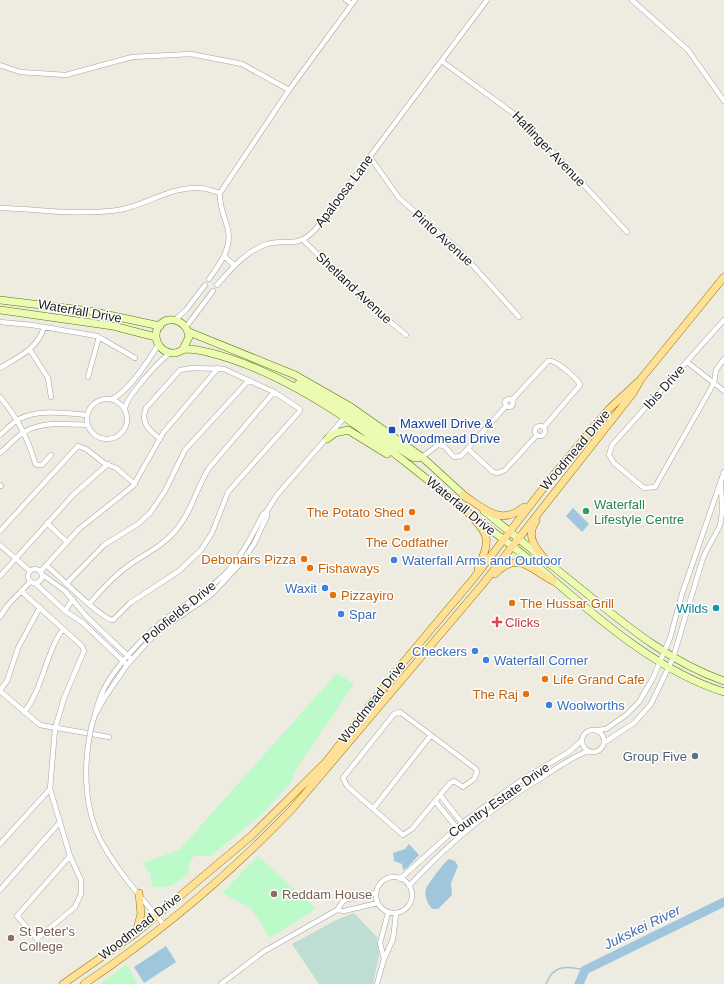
<svg xmlns="http://www.w3.org/2000/svg" width="724" height="984" viewBox="0 0 724 984" font-family="Helvetica,sans-serif">
  <style>
    .wetland { fill: #beddd3 }
    .park { fill: #bcfaca }
    .water { fill: #a0c6dd }
    .lines { fill: none; stroke-linecap: round; stroke-linejoin: round }
    .stream { stroke: #a0c6dd; stroke-width: 1.5 }
    .river { stroke: #a0c6dd; stroke-width: 9 }
    .minor-casing { stroke: #a3a3a3; stroke-width: 5.5 }
    .secondary-casing { stroke: #577402; stroke-width: 8 }
    .primary-casing { stroke: #947900; stroke-width: 8 }
    .minor { stroke: #fff; stroke-width: 4.5 }
    .secondary { stroke: #ecfbb2; stroke-width: 7 }
    .primary { stroke: #fee196; stroke-width: 7 }
    .minor-bridge-casing { stroke: #a3a3a3; stroke-width: 5.5; stroke-linecap: butt }
    .minor-bridge { stroke: #fff; stroke-width: 4.5 }
    .transit-dot { fill: #1a4fb4; stroke: #fff; stroke-width: 1.5 }
    .leisure-dot { fill: #2e9e5b; stroke: #fff; stroke-width: 1.5 }
    .food-dot { fill: #e8710a; stroke: #fff; stroke-width: 1.5 }
    .shop-dot { fill: #3f7fe0; stroke: #fff; stroke-width: 1.5 }
    .culture-dot { fill: #0f9aa8; stroke: #fff; stroke-width: 1.5 }
    .health-dot { fill: #e0444e; stroke: #fff; stroke-width: 1.5 }
    .service-dot { fill: #5c6f8a; stroke: #fff; stroke-width: 1.5 }
    .education-dot { fill: #8d6e63; stroke: #fff; stroke-width: 1.5 }
    .labels { text-anchor: middle; dominant-baseline: central; stroke-width: 3; stroke-linejoin: round; paint-order: stroke }
    .street-label { font-size: 13px; fill: #1c1c1c; stroke: #fff }
    .transit-label { font-size: 13px; fill: #164399; stroke: #fff; text-anchor: start }
    .leisure-label { font-size: 13px; fill: #27864d; stroke: #fff; text-anchor: start }
    .food-label { font-size: 13px; fill: #c56008; stroke: #fff; text-anchor: start }
    .shop-label { font-size: 13px; fill: #366cbe; stroke: #fff; text-anchor: start }
    .culture-label { font-size: 13px; fill: #0d838f; stroke: #fff; text-anchor: end }
    .health-label { font-size: 13px; fill: #be3a42; stroke: #fff; text-anchor: start }
    .service-label { font-size: 13px; fill: #4e5e75; stroke: #fff; text-anchor: end }
    .education-label { font-size: 13px; fill: #785e54; stroke: #fff; text-anchor: start }
    .water-label { font-size: 14px; font-style: italic; fill: #476bad; stroke: #fff }
  </style>
  <rect width="100%" height="100%" fill="#eeece1"/>
  <path class="wetland" d="M 354,913 L 377,937 L 379,955 L 373,984 L 319,984 L 292,944 L 338,919 Z"/>
  <path class="park" d="M 337,673 L 354,684 L 297,768 L 290,784 L 262,814 L 211,856 L 194,856 L 190,863 L 188,874 C 175,885 168,889 152,886 L 150,873 L 143,863 L 179,850 Z
    M 258,856 L 316,909 L 270,938 L 251,908 L 222,893 Z
    M 127,964 L 138,984 L 100,984 Z"/>
  <path class="water" d="M 573,508 L 589,524 L 582,532 L 566,516 Z
    M 409,844 L 419,855 L 407,868 L 403,870 L 402,864 L 394,861 L 393,853 L 405,849 Z
    M 449,859 L 455,861 L 458,866 L 451,883 L 452,895 L 438,909 L 433,909 C 428,906 424,895 426,889 C 428,884 445,861 449,859 Z
    M 166,946 L 176,962 L 144,983 L 134,967 Z"/>
  <g class="lines">
    <path class="stream" d="M 546,984 C 553,964 568,966 585,970"/>
    <path class="river" d="M 579,984 L 585,970 L 724,902"/>
    <g class="minor-casing">
      <path id="minor" d="M 346,0 L 352,4
        M 632,0 L 688,50 L 724,101
        M 443,62 L 517,116 L 562,161 L 627,232
        M 0,65 L 20,72 L 66,75 L 132,57 L 191,54 L 242,64 L 289,90
        M 370,157 L 399,198 L 459,250 L 519,317
        M 0,208 C 38,209 72,215 110,211 C 141,209 169,186 199,188 C 206,188 213,191 220,193
        M 303,240 L 364,300 L 406,335
        M 224,256 L 234,265
        M 209,279 C 219,265 232,248 228,230 C 225,217 219,207 220,193 L 289,90 L 355,0
        M 217,285 C 231,269 246,251 267,244 C 288,238 296,249 315,230 L 487,0
        M 175,320 L 186,310 L 205,285
        M 724,320 L 612,445 L 609,455 L 614,463 L 644,488 L 655,487 L 714,383 L 716,370 L 724,359
        M 0,322 L 32,325 L 97,336 L 135,358
        M 186,327 L 213,291
        M 30,350 L 48,378 L 51,397
        M 687,362 L 724,391
        M 0,368 C 18,357 38,349 44,327
        M 88,377 L 99,337
        M 0,397 C 17,417 28,438 35,463 L 37,465 L 42,465 L 51,455
        M87 419a20 20 0 1 1 40 0a20 20 0 1 1-40 0Z
        M505 403a4 4 0 1 1 8 0a4 4 0 1 1-8 0Z
        M 112,399 C 128,392 149,360 158,345
        M 512,400 L 548,361 C 555,359 577,378 580,385 L 544,427
        M 125,409 C 125,398 160,360 170,353
        M535 431a5 5 0 1 1 10 0a5 5 0 1 1-10 0Z
        M 0,435 C 6,430 12,423 19,419 C 39,409 65,413 87,415
        M 468,449 L 493,472 L 498,473 L 505,470 L 537,435
        M 0,453 C 8,446 15,438 24,432 C 42,421 67,424 87,425
        M 422,457 L 438,445 L 444,446 L 454,457 L 461,456 L 506,406
        M 0,485 L 1,486
        M 47,523 L 67,542
        M 0,531 L 78,446 L 86,449 L 104,463 L 116,468 L 135,484
        M 0,545 L 30,571
        M 46,565 C 57,574 102,620 113,620 L 130,603 L 179,571 L 201,550 L 212,533 L 228,492 L 299,412 L 300,409 L 274,392 L 224,369 L 192,368 L 180,370 L 146,408 C 140,423 149,430 160,439
        M28 576a7 7 0 1 1 14 0a7 7 0 1 1-14 0Z
        M 41,571 L 79,529 L 133,486 L 163,433 L 218,368
        M 43,575 L 65,591 L 86,616 L 130,658
        M 0,576 L 73,495 L 108,464
        M 67,583 L 104,545 L 138,524 L 150,513 L 165,491 L 185,450 L 249,380
        M 36,584 L 65,611 L 82,622 L 126,664
        M 89,604 C 101,590 114,576 129,565 C 145,554 163,546 176,530 C 192,511 196,489 209,468 L 274,392
        M 65,611 L 73,599
        M 0,617 L 7,606 L 30,582
        M 0,690 L 7,681 L 18,648 L 40,607
        M 0,691 L 40,725 L 109,737
        M 24,712 C 43,689 45,654 63,629
        M 400,712 L 476,769 L 477,772 L 474,779 L 463,787 L 454,781 L 450,783 L 412,829 L 403,835 L 347,786 L 343,778 L 394,714 Z
        M 95,715 L 105,697 L 127,665 L 156,633 L 211,595 L 241,563 L 254,544 L 267,516 L 267,511
        M 91,728 C 95,716 97,703 103,691 C 113,669 144,636 163,621 C 185,604 207,593 228,571 C 243,554 253,534 263,514 L 267,511 L 277,495 L 345,417
        M582 741a11 11 0 1 1 22 0a11 11 0 1 1-22 0Z
        M 598,730 L 606,729 L 626,715 L 639,702 L 653,678 L 670,638 L 682,594 L 724,472
        M 605,742 L 634,723 L 651,704 L 673,658 L 702,561 C 706,548 715,537 720,525 C 724,512 721,497 721,484
        M 88,746 C 84,776 86,811 100,839 C 116,870 142,898 164,925
        M 50,789 L 70,856 L 81,880 L 81,894 L 75,907 L 37,939 L 17,916 L 70,856
        M 440,795 L 462,823 L 461,835
        M 435,801 L 456,827 L 469,828
        M 373,809 L 431,735
        M 0,844 L 50,789 L 55,729 L 64,698 L 84,651 L 82,646 L 21,591
        M376 895a18 18 0 1 1 36 0a18 18 0 1 1-36 0Z
        M 400,879 L 462,823 L 523,779 L 569,752 L 582,740
        M 409,886 C 449,842 495,805 546,775 C 559,766 573,757 588,751
        M 0,890 L 60,822
        M 337,910 L 344,911 L 378,903
        M 384,959 L 380,943 L 388,913
        M 221,984 L 263,952 L 337,910 L 344,900 L 376,893
        M 377,984 L 384,959 L 393,939 L 396,914"/>
    </g>
    <g class="secondary-casing">
      <path id="secondary" d="M 0,300 L 90,311 L 160,326
        M 0,310 L 113,326 L 156,337
        M 189,332 L 295,375 L 351,407 L 422,457 L 468,499
        M 183,349 L 189,337 C 187,315 157,314 156,335 C 156,346 165,354 175,353 C 179,352 182,350 185,349 C 193,349 200,350 207,352 C 257,364 302,389 344,417 C 387,446 427,479 467,512 C 489,529 511,544 532,562 C 589,610 651,669 724,692
        M 298,384 L 348,413 L 412,457 L 415,458 L 422,457
        M 327,439 L 335,433 L 348,430 L 387,454
        M 484,511 C 518,538 552,566 586,593 C 629,628 672,663 724,681"/>
    </g>
    <g class="primary-casing">
      <path id="primary" d="M 463,495 C 484,508 500,527 524,507
        M 468,512 C 490,537 491,537 478,569
        M 536,521 C 524,538 538,551 549,564
        M 495,574 C 518,550 530,569 553,581
        M 136,933 L 141,914 L 139,893
        M 63,984 L 136,933 L 250,837 L 326,762 L 402,664 L 474,578 L 552,477 L 609,409 L 638,382
        M 84,984 C 160,933 230,874 293,808 L 482,585 L 633,393 L 641,379 L 724,277"/>
    </g>
    <use href="#minor" class="minor"/>
    <use href="#secondary" class="secondary"/>
    <use href="#primary" class="primary"/>
    <g class="minor-bridge-casing">
      <path id="minor-bridge" d="M 88,746 L 91,728"/>
    </g>
    <use href="#minor-bridge" class="minor-bridge"/>
  </g>
  <rect class="transit-dot" x="388" y="426" width="8" height="8" rx="2"/>
  <circle class="leisure-dot" cx="586" cy="511" r="4"/>
  <g class="food-dot">
    <circle cx="412" cy="512" r="4"/>
    <circle cx="407" cy="528" r="4"/>
    <circle cx="304" cy="559" r="4"/>
    <circle cx="310" cy="568" r="4"/>
    <circle cx="333" cy="595" r="4"/>
    <circle cx="512" cy="603" r="4"/>
    <circle cx="545" cy="679" r="4"/>
    <circle cx="526" cy="694" r="4"/>
  </g>
  <g class="shop-dot">
    <circle cx="394" cy="560" r="4"/>
    <circle cx="325" cy="588" r="4"/>
    <circle cx="341" cy="614" r="4"/>
    <circle cx="475" cy="651" r="4"/>
    <circle cx="486" cy="660" r="4"/>
    <circle cx="549" cy="705" r="4"/>
  </g>
  <circle class="culture-dot" cx="716" cy="608" r="4"/>
  <path class="health-dot" d="M495 616h4v4h4v4h-4v4h-4v-4h-4v-4h4z"/>
  <circle class="service-dot" cx="695" cy="756" r="4"/>
  <g class="education-dot">
    <circle cx="274" cy="894" r="4"/>
    <circle cx="11" cy="938" r="4"/>
  </g>
  <g class="labels">
    <g class="street-label">
      <text transform="translate(549 149) rotate(46)">Haflinger Avenue</text>
      <text transform="translate(344 191) rotate(-53)">Apaloosa Lane</text>
      <text transform="translate(443 238) rotate(42)">Pinto Avenue</text>
      <text transform="translate(354 288) rotate(43)">Shetland Avenue</text>
      <text transform="translate(80 311) rotate(10)">Waterfall Drive</text>
      <text transform="translate(664 387) rotate(-48)">Ibis Drive</text>
      <text transform="translate(575 450) rotate(-50)">Woodmead Drive</text>
      <text transform="translate(461 506) rotate(39)">Waterfall Drive</text>
      <text transform="translate(179 612) rotate(-39)">Polofields Drive</text>
      <text transform="translate(372 702) rotate(-52)">Woodmead Drive</text>
      <text transform="translate(499 800) rotate(-35)">Country Estate Drive</text>
      <text transform="translate(140 926) rotate(-38)">Woodmead Drive</text>
    </g>
    <g class="transit-label">
      <text x="400" y="423">Maxwell Drive &amp;<tspan x="400" dy="15">Woodmead Drive</tspan></text>
    </g>
    <g class="leisure-label">
      <text x="594" y="504">Waterfall<tspan x="594" dy="15">Lifestyle Centre</tspan></text>
    </g>
    <g class="food-label">
      <text x="404" y="512" text-anchor="end">The Potato Shed</text>
      <text x="407" y="542" text-anchor="middle">The Codfather</text>
      <text x="296" y="559" text-anchor="end">Debonairs Pizza</text>
      <text x="318" y="568">Fishaways</text>
      <text x="341" y="595">Pizzayiro</text>
      <text x="520" y="603">The Hussar Grill</text>
      <text x="553" y="679">Life Grand Cafe</text>
      <text x="518" y="694" text-anchor="end">The Raj</text>
    </g>
    <g class="shop-label">
      <text x="402" y="560">Waterfall Arms and Outdoor</text>
      <text x="317" y="588" text-anchor="end">Waxit</text>
      <text x="349" y="614">Spar</text>
      <text x="467" y="651" text-anchor="end">Checkers</text>
      <text x="494" y="660">Waterfall Corner</text>
      <text x="557" y="705">Woolworths</text>
    </g>
    <g class="culture-label">
      <text x="708" y="608">Wilds</text>
    </g>
    <g class="health-label">
      <text x="505" y="622">Clicks</text>
    </g>
    <g class="service-label">
      <text x="687" y="756">Group Five</text>
    </g>
    <g class="education-label">
      <text x="282" y="894">Reddam House</text>
      <text x="19" y="931">St Peter's<tspan x="19" dy="15">College</tspan></text>
    </g>
    <g class="water-label">
      <text transform="translate(642 927) rotate(-26)">Jukskei River</text>
    </g>
  </g>
</svg>
